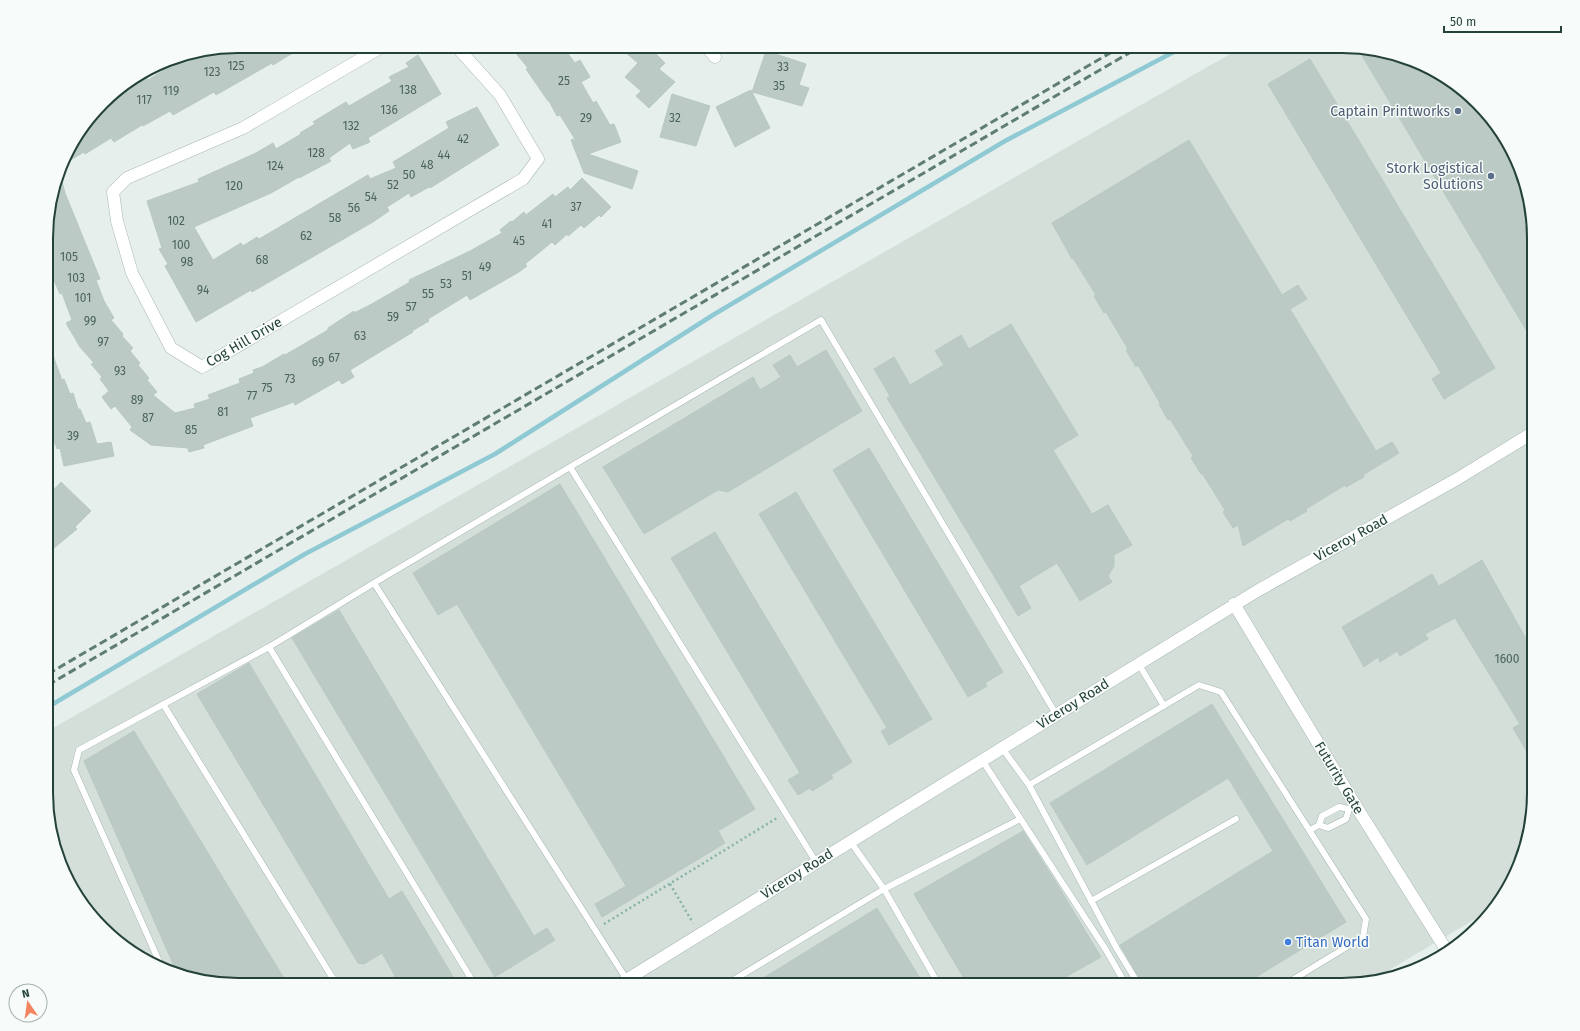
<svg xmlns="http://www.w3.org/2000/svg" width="1580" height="1031" viewBox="0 0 1580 1031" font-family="'Fira Sans',sans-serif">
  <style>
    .built { fill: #d4dfda }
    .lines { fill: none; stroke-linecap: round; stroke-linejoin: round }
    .stream { stroke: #8ec9d4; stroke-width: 4.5 }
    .building { fill: #bbcac4; stroke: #b8c9c2 }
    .lane-casing { stroke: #a8b8b2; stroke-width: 7 }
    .street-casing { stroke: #a8b8b2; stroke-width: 13 }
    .path { stroke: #86b3a5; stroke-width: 2.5; stroke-dasharray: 2 3; stroke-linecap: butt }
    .lane { stroke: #fff; stroke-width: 6 }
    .street { stroke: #fff; stroke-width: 12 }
    .rail { stroke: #5f7d75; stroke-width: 3; stroke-dasharray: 8 4; stroke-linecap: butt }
    .service-dot { fill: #5c6f8a; stroke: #f7fbf9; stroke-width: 1.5 }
    .shop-dot { fill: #3f7fe0; stroke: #f7fbf9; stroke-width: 1.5 }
    .labels { text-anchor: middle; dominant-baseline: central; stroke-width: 3; stroke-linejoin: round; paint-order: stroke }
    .number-label { font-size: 12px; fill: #4a645c }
    .service-label { font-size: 14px; fill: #4e5e75; stroke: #f7fbf9; text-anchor: end }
    .street-label { font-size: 14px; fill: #24423a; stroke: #f7fbf9 }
    .shop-label { font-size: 14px; fill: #366cbe; stroke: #f7fbf9; text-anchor: start }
    .rim { fill: none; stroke: #24423a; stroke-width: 2 }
  </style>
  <rect width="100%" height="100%" fill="#e6efeb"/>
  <path class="built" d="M 1244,46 L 1342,46 L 1403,56 L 1449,78 L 1508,142 L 1534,226 L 1534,805 L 1524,854 L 1502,900 L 1492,909 L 1374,979 L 1354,985 L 238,985 L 177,975 L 131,953 L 72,889 L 48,818 L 48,731 Z"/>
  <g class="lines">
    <path class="stream" d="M 48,707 L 305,554 L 495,454 L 713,315 L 1005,141 L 1185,46"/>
  </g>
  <path class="building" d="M 238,46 L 304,46 L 273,65 L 272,63 L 216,95 L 214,92 L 173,115 L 170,111 L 143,126 L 142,125 L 114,142 L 111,138 L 85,154 L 84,152 L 62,165 L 66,153 L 112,94 L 144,73 L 148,80 L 170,66 L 171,68 L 191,56 L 192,59 L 201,53 Z
    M 510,46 L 562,46 L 575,63 L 580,60 L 590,77 L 581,82 L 593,103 L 596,101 L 610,125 L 614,124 L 621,142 L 588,154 L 638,171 L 632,189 L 584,173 L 571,140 L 575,139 L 560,115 L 557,116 L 549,101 L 548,101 L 526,69 L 528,68 Z
    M 618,46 L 648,46 L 665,63 L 659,69 L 675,82 L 649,108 L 636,96 L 641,91 L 625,77 L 638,63 Z
    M 1358,49 L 1404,56 L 1449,78 L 1508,142 L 1534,226 L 1534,343 Z
    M 766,51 L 806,64 L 799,85 L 809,88 L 802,106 L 752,92 Z
    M 418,55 L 441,94 L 368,138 L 370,142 L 353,149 L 350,143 L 329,158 L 331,161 L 316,169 L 299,178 L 299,177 L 271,193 L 194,227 L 213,260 L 241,243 L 243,246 L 257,237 L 259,239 L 368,175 L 370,179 L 396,168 L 393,162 L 449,128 L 446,122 L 477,107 L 499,145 L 430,188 L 429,187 L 411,197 L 409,193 L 387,207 L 389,211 L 373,222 L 252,292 L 251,290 L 196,322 L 165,266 L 168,264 L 159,249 L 162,248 L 147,201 L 199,182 L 198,179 L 254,154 L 273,143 L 276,149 L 301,134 L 300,133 L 315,124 L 313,122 L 326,114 L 346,102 L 349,106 L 392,81 L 389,77 L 409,67 L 406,63 Z
    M 1310,59 L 1495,368 L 1444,399 L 1432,379 L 1441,373 L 1268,84 Z
    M 751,90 L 770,128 L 735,147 L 716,107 Z
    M 672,94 L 710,106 L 696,146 L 660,137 Z
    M 1189,140 L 1282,295 L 1298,285 L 1307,299 L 1290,309 L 1376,451 L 1392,442 L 1399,453 L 1363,475 L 1364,477 L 1346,487 L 1345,485 L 1306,509 L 1307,511 L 1290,521 L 1288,519 L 1243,546 L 1238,525 L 1233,528 L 1223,512 L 1225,510 L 1202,473 L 1201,474 L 1191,458 L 1193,456 L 1170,419 L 1168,420 L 1159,404 L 1160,403 L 1138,365 L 1136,367 L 1126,350 L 1128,349 L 1106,312 L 1104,313 L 1094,296 L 1096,295 L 1073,258 L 1072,259 L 1052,223 Z
    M 60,174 L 65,193 L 100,279 L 96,280 L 104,301 L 114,318 L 111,320 L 123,334 L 122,336 L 133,348 L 130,351 L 140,363 L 138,365 L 149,378 L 147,380 L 157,392 L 153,395 L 175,413 L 195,408 L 194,404 L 210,399 L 208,395 L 240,383 L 239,379 L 254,373 L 253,370 L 262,367 L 284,354 L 285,355 L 328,330 L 328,328 L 354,311 L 354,313 L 370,305 L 410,282 L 409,280 L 470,251 L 502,233 L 500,230 L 511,221 L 512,222 L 524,212 L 526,215 L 553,194 L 555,197 L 568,187 L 570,190 L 582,178 L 611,207 L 601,217 L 599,215 L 584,228 L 581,225 L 568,236 L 567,234 L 555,245 L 552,242 L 525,264 L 527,266 L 519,272 L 470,300 L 467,295 L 428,319 L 429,321 L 412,331 L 413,332 L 350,370 L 354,377 L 342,384 L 339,380 L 295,405 L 294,402 L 250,418 L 253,426 L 203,445 L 204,448 L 189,452 L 188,448 L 151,445 L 130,430 L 132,427 L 115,406 L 111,409 L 102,397 L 109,391 L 100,379 L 102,377 L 91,364 L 94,363 L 80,347 L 66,323 L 72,320 L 62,293 L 60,294 L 48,267 L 48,213 Z
    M 1011,324 L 1078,435 L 1053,450 L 1092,514 L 1108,505 L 1132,545 L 1114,555 L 1114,566 L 1108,576 L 1112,582 L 1080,601 L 1057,563 L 1019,586 L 1031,608 L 1018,616 L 887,398 L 890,396 L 874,369 L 894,357 L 910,385 L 944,365 L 935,351 L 961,335 L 969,349 Z
    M 49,345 L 62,380 L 64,379 L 70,394 L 73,393 L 78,409 L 80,409 L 86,423 L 90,422 L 97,444 L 111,442 L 114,456 L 64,466 L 60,448 L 57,449 L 51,433 L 48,435 L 48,346 Z
    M 826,350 L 862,411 L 728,492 L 718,490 L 644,534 L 603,467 L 753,377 L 760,390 L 781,377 L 773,365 L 790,355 L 797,367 Z
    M 869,448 L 1003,672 L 985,683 L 987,686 L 968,697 L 833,470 Z
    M 61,482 L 91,511 L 75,527 L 77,529 L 54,548 L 48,541 L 48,496 Z
    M 560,484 L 755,809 L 718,831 L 725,843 L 602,917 L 595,904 L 626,886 L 457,604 L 438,615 L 413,573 Z
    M 796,492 L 932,719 L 889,745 L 881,731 L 887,728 L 759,514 Z
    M 715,532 L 852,762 L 831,775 L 833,778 L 812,791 L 810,788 L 798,795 L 788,780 L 800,773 L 671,558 Z
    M 1482,560 L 1534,653 L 1534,764 L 1513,728 L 1520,724 L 1455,618 L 1425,634 L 1428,639 L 1400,656 L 1397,651 L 1380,662 L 1378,657 L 1364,667 L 1342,627 L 1432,574 L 1439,586 Z
    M 339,610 L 534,936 L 547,928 L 555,940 L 495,977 L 292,638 Z
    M 249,663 L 389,899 L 402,891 L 458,985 L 379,985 L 395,976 L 382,953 L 364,964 L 358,963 L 197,694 Z
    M 1212,704 L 1346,922 L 1243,985 L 1143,985 L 1120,945 L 1273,851 L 1228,778 L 1087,865 L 1050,803 Z
    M 134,731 L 288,985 L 238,985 L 178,975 L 84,761 Z
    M 1023,831 L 1057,884 L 1101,957 L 1062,979 L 1066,985 L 968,985 L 914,894 Z
    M 877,908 L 924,985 L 752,985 Z"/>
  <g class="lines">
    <g class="lane-casing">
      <path id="lane" d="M 570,467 L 821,320 L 1056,714
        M 374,583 L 570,467 L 816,862
        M 1138,663 L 1164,706
        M 163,704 L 332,977 L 339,985
        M 1002,748 L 1029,785 L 1117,949 L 1139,985
        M 982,760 L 1106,950 L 1126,985
        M 1029,785 L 1199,685 L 1221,692 L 1366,919 L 1363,937 L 1284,985
        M 1319,825 L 1328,828 L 1346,819 L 1349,809 L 1352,807
        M 1310,830 L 1319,825 L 1322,816 L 1339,807 L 1349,809
        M 850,841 L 884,889 L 939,985
        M 68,879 L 74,891
        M 1091,901 L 1236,819
        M 162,968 L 74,770 L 79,750 L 269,647
        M 475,985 L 269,647 L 374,583 L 627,980
        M 725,985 L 884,889 L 1020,819"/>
    </g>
    <g class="street-casing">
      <path id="street" d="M 383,46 L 243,128 L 127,178 L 113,192 L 117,221 L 132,273 L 171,348 L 202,367 L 523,179 L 538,159 L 500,95 L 456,46
        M 706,46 L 715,57
        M 1234,604 L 1359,811 L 1447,951
        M 618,985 L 1257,591 L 1457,479 L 1534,432"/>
    </g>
    <path class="path" d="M 670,884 L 693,923
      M 604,924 L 777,818"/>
    <use href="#lane" class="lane"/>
    <use href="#street" class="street"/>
    <path class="rail" d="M 48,674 L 1122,46
      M 48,685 L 1141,46"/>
  </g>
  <g class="service-dot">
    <circle cx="1458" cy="111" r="4"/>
    <circle cx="1491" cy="176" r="4"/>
  </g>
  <circle class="shop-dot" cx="1288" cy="942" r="4"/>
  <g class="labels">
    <g class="number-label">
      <text x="236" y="66">125</text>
      <text x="783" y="67">33</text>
      <text x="212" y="72">123</text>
      <text x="564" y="81">25</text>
      <text x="779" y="86">35</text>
      <text x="408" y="90">138</text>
      <text x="171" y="91">119</text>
      <text x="144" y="100">117</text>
      <text x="389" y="110">136</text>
      <text x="586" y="118">29</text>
      <text x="675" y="118">32</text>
      <text x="351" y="126">132</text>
      <text x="463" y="139">42</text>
      <text x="316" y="153">128</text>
      <text x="444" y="155">44</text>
      <text x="427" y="165">48</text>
      <text x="275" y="166">124</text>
      <text x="409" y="175">50</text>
      <text x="393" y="185">52</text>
      <text x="234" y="186">120</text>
      <text x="371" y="197">54</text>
      <text x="576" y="207">37</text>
      <text x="354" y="208">56</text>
      <text x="335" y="218">58</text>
      <text x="176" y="221">102</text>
      <text x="547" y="224">41</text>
      <text x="306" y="236">62</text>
      <text x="519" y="241">45</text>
      <text x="181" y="245">100</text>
      <text x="69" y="257">105</text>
      <text x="262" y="260">68</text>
      <text x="187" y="262">98</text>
      <text x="485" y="267">49</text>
      <text x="467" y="276">51</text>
      <text x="76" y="278">103</text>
      <text x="446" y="284">53</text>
      <text x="203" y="290">94</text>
      <text x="428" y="294">55</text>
      <text x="83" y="298">101</text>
      <text x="411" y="307">57</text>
      <text x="393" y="317">59</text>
      <text x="90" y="321">99</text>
      <text x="360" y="336">63</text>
      <text x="103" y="342">97</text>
      <text x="334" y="358">67</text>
      <text x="318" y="362">69</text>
      <text x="120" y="371">93</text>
      <text x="290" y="379">73</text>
      <text x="267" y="388">75</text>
      <text x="252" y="396">77</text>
      <text x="137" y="400">89</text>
      <text x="223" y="412">81</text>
      <text x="148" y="418">87</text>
      <text x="191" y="430">85</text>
      <text x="73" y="436">39</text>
      <text x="1507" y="659">1600</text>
    </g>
    <g class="service-label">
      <text x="1450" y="111">Captain Printworks</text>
      <text x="1483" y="168">Stork Logistical<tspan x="1483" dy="16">Solutions</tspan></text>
    </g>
    <g class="street-label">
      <text transform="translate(244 342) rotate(-30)">Cog Hill Drive</text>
      <text transform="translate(1351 538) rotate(-29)">Viceroy Road</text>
      <text transform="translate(1073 704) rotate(-32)">Viceroy Road</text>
      <text transform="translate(1339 778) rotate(59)">Futurity Gate</text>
      <text transform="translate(797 874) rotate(-32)">Viceroy Road</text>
    </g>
    <g class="shop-label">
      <text x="1296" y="942">Titan World</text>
    </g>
  </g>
  <path d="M0 0H1580V1031H0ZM238 53H1342A185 185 0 0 1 1527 238V793A185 185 0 0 1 1342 978H238A185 185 0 0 1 53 793V238A185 185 0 0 1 238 53Z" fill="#f7fbf9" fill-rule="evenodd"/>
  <path class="rim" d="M238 53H1342A185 185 0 0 1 1527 238V793A185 185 0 0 1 1342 978H238A185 185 0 0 1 53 793V238A185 185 0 0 1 238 53Z"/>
  <g transform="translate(28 1003) rotate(347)"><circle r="19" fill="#f7fbf9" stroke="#a3b1ad"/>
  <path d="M0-3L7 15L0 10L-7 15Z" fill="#f4845f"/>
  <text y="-6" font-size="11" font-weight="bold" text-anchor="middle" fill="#24423a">N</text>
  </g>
  <path d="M1444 26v6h117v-6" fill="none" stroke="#24423a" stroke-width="2"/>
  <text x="1450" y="26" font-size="12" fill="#24423a" stroke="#f7fbf9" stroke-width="3" paint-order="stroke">50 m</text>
</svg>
